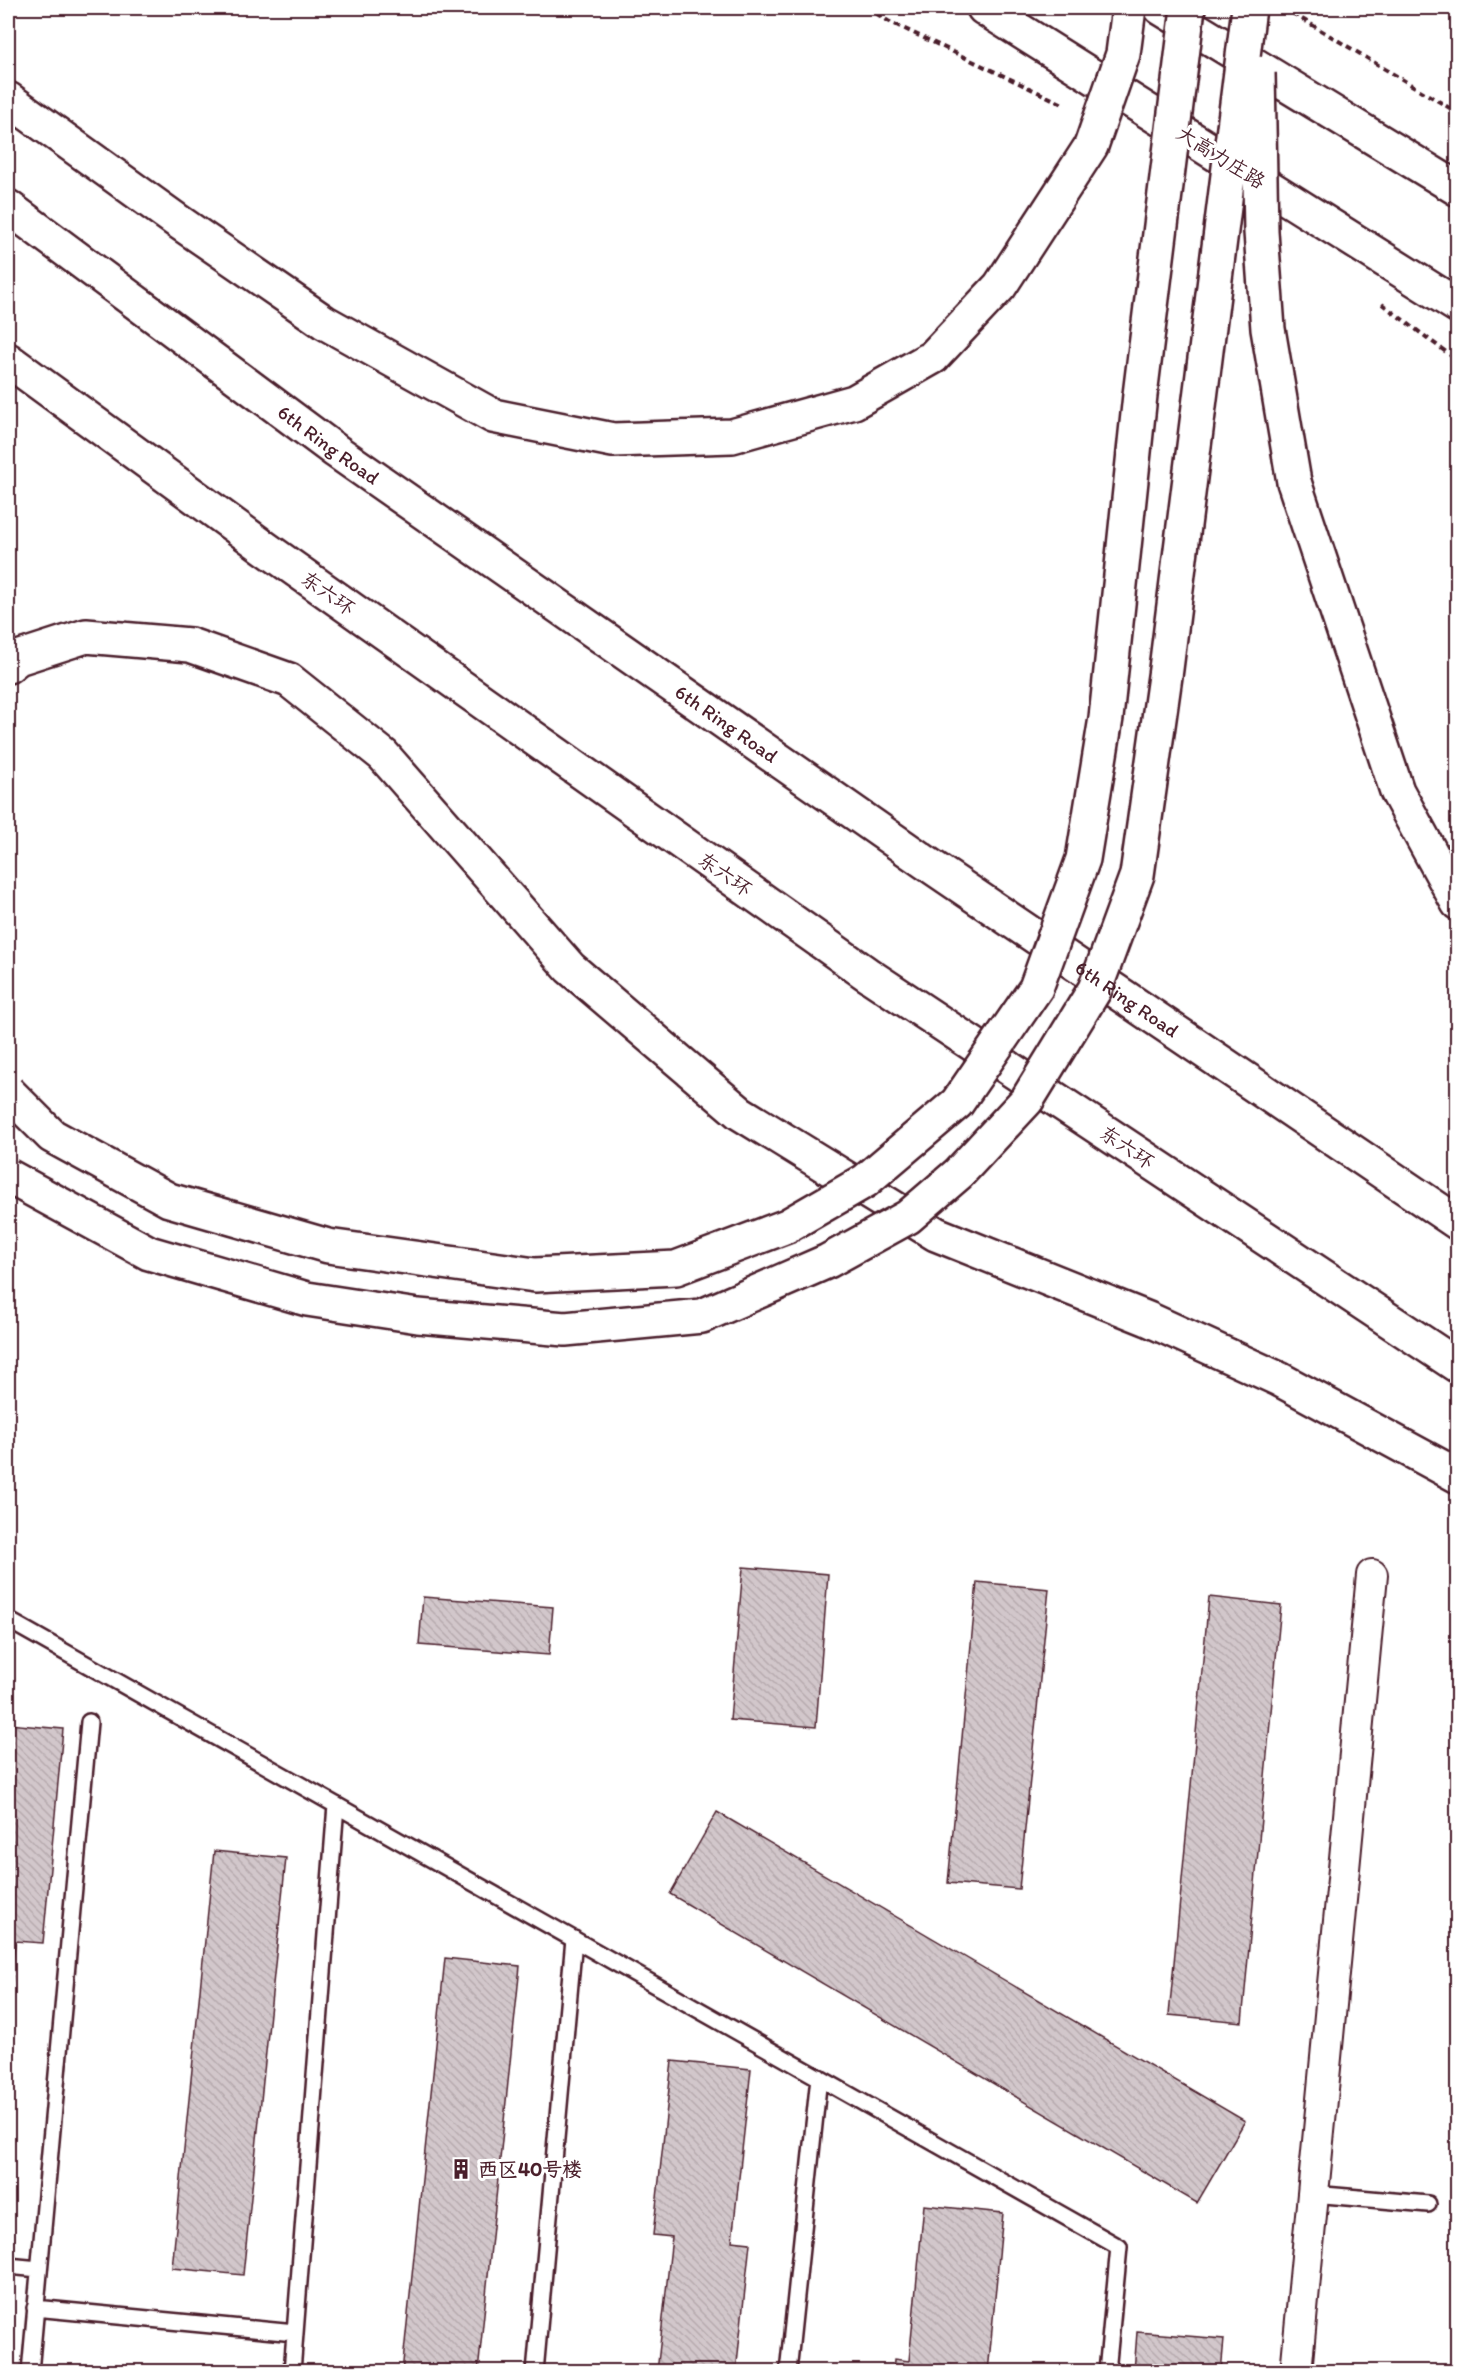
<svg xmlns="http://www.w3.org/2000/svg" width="1465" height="2379" viewBox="0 0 1465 2379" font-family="Itim,'LXGW WenKai TC',sans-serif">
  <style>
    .building { fill: url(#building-back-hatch); stroke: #4a1f2b; stroke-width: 1.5 }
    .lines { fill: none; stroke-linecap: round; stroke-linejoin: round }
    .service-casing { stroke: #4a1f2b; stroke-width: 20 }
    .minor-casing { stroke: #4a1f2b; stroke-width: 34 }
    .primary-casing { stroke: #4a1f2b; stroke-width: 38 }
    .motorway-casing { stroke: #4a1f2b; stroke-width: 38 }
    .path { stroke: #4a1f2b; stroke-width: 4; stroke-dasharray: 6 4.5; stroke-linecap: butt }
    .service { stroke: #fff; stroke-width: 15 }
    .minor { stroke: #fff; stroke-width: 30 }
    .primary { stroke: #fff; stroke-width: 33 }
    .motorway { stroke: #fff; stroke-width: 33 }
    .motorway-bridge-casing { stroke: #4a1f2b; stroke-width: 38; stroke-linecap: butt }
    .motorway-bridge { stroke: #fff; stroke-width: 33 }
    .labels { text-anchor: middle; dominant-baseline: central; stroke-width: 6; stroke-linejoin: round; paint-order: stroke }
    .street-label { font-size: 20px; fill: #4a1f2b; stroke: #fff }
    .poi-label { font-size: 20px; font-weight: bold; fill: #4a1f2b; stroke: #fff; text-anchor: start }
  </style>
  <defs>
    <pattern id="building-back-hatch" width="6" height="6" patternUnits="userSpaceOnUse" patternTransform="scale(1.5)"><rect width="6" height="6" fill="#d2c7cb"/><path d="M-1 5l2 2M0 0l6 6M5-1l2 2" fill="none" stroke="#b6aaae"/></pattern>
  </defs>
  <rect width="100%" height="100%" fill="#fff"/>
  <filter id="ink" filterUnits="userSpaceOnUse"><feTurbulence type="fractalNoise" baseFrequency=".0167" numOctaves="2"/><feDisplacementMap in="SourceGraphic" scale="12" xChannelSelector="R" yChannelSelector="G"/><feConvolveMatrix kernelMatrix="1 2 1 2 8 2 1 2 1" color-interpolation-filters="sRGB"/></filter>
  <g filter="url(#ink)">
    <path class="building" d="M 743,1567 L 828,1574 L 816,1727 L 730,1720 Z
      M 977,1582 L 1049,1589 L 1019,1889 L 948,1883 Z
      M 423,1597 L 553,1607 L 549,1655 L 419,1645 Z
      M 1209,1597 L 1281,1605 L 1242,2022 L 1169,2015 Z
      M 8,1724 L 63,1729 L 43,1943 L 15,1941 L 8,2025 Z
      M 717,1812 L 1245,2121 L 1197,2203 L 670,1894 Z
      M 214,1851 L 286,1858 L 243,2275 L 172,2268 Z
      M 445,1958 L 520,1966 L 478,2372 L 402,2372 Z
      M 672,2061 L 751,2069 L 732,2241 L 750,2243 L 736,2372 L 657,2372 L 672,2237 L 653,2235 Z
      M 924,2205 L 1003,2213 L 988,2372 L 893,2372 L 894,2359 L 909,2361 Z
      M 1137,2332 L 1224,2339 L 1221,2372 L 1134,2372 Z
      M 166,2368 L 209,2372 L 166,2372 Z"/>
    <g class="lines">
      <g class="service-casing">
        <path id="service" d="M 8,1620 L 1119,2247 L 1107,2372
          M 1313,2194 L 1428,2204
          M 8,2266 L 39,2269
          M 35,2308 L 295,2333
          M 30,2372 L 89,1722
          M 292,2372 L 336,1805
          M 535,2372 L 574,1939
          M 788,2372 L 819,2077"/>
      </g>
      <g class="minor-casing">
        <path id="minor" d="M 1296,2372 L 1372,1575"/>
      </g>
      <g class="primary-casing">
        <path id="primary" d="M 984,8 L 1458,306
          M 1161,8 L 1458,189"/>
      </g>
      <g class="motorway-casing">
        <g id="motorway">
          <path d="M 8,99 L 176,220 L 324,322 L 493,416 L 613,440 L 732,436 L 854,402 L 933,357"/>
          <path id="s1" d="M 8,207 L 336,451 L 925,862 L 1458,1223"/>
          <path d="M 8,360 L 265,548 L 867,974 L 1458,1366"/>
          <path d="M 1294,482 L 1397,791 L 1458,903"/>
          <path d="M 8,666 L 18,658 L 86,636 L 190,645 L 289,680 L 383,755 L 570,968 L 740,1113 L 936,1234 L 1148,1319 L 1279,1379 L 1458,1476"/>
        </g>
      </g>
      <path class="path" d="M 868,8 L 888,21 L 1063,104
        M 1284,8 L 1458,113
        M 1382,304 L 1458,361"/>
      <use href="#service" class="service"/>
      <use href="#minor" class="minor"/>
      <use href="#primary" class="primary"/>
      <use href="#motorway" class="motorway"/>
      <g class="motorway-bridge-casing">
        <path id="motorway-bridge" d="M 1258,73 L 1261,232 L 1268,329 L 1294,482
          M 933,357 L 1000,286 L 1091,146 L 1123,54 L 1129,8
          M 8,1092 L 52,1136 L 169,1200 L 328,1246 L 535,1275 L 676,1268 L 787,1226 L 865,1181 L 957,1103 L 1036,988 L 1083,859 L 1106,718 L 1140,395 L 1188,8
          M 8,1176 L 149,1253 L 307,1299 L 418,1316 L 565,1329 L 702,1316 L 828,1261 L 908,1217 L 958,1174 L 1027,1100 L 1095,989 L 1137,875 L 1166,669 L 1249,8"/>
      </g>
      <use href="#motorway-bridge" class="motorway-bridge"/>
    </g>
  </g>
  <defs>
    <g id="building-bare" transform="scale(1.62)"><path d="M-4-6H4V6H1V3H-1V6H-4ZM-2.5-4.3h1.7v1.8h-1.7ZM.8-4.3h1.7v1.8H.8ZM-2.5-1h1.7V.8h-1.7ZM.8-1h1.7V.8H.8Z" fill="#4a1f2b" stroke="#fff" stroke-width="2.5" paint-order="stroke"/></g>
  </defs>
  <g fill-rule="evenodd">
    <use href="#building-bare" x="461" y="2169"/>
  </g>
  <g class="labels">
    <g class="street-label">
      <text transform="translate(1221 157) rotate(32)">大高力庄路</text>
      <text stroke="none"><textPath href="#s1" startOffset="399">6th Ring Road</textPath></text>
      <text transform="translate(328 593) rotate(35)">东六环</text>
      <text stroke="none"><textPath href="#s1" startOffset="885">6th Ring Road</textPath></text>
      <text transform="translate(725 874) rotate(35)">东六环</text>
      <text stroke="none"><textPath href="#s1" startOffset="1371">6th Ring Road</textPath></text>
      <text transform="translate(1127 1147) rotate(34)">东六环</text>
    </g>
    <g class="poi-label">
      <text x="478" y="2169">西区40号楼</text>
    </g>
  </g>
  <rect width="1465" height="2379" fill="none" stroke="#fff" stroke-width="30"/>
  <rect x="15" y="15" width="1435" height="2349" fill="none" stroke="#4a1f2b" stroke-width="2" filter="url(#ink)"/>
</svg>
